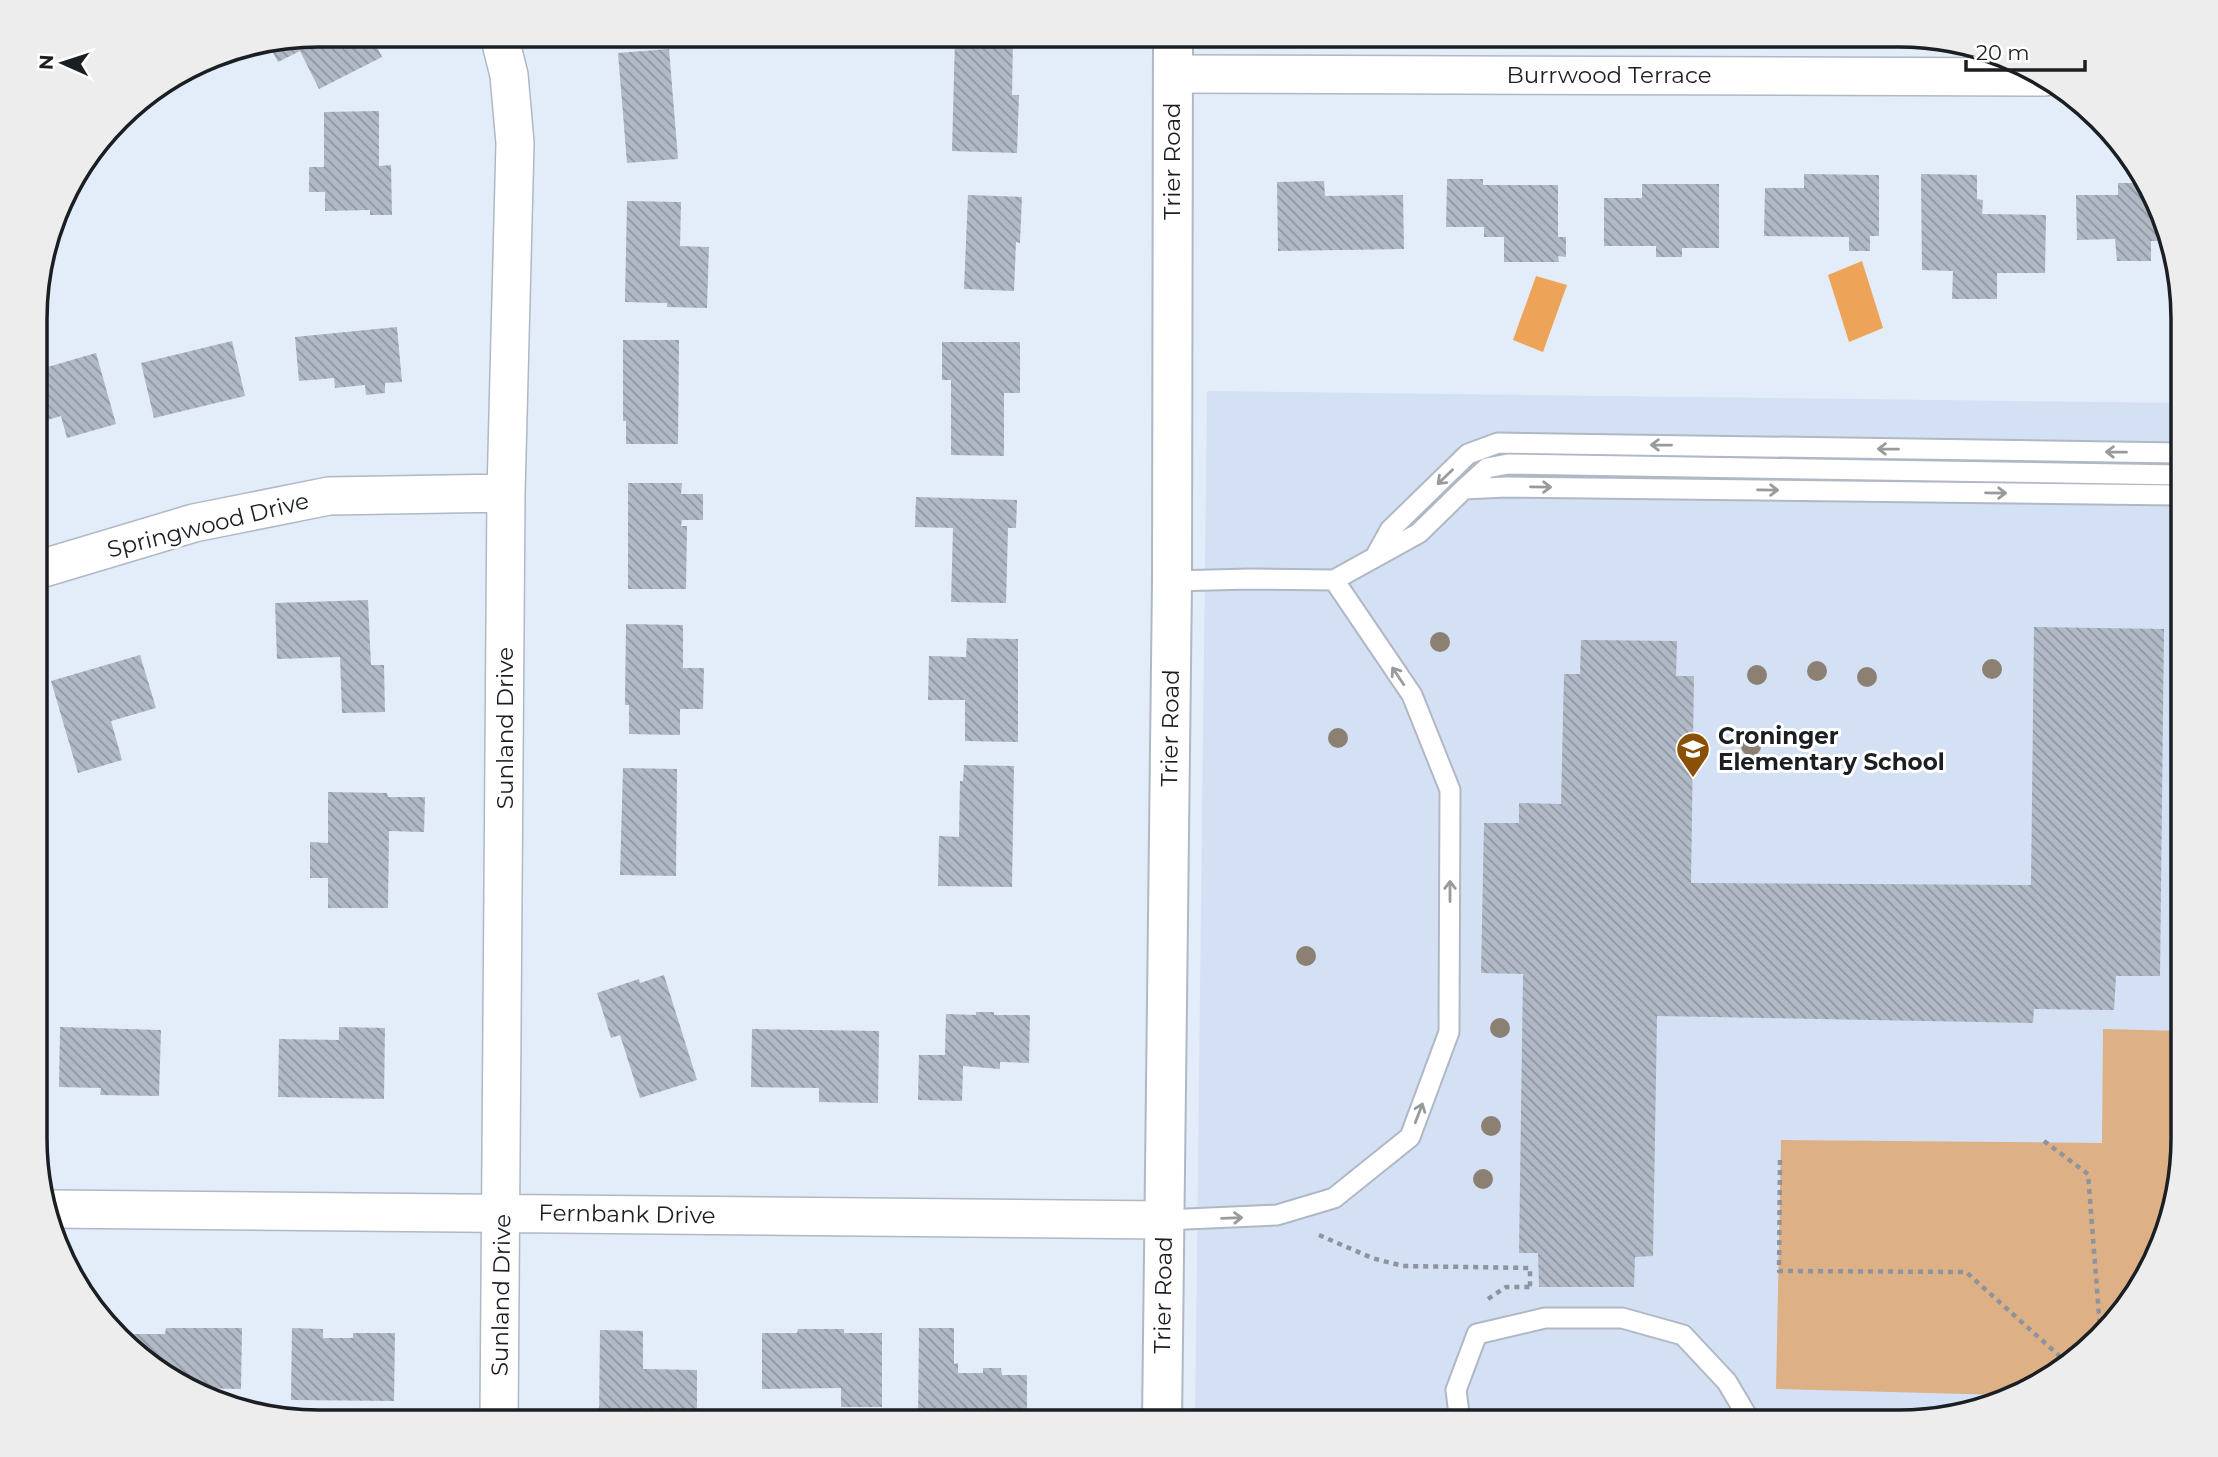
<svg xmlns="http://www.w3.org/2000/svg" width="2218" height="1457" viewBox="0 0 2218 1457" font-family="Montserrat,sans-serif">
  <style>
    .built { fill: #d4e1f4 }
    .park { fill: #ddb086 }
    .water { fill: #eea458 }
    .building { fill: url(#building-back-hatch) }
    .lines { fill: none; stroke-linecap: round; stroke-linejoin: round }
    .service-casing { stroke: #afb8c4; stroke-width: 23 }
    .minor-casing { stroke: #afb8c4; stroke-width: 40 }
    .tertiary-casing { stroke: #afb8c4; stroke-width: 42 }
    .path { stroke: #8d949d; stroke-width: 4.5; stroke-dasharray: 5 5; stroke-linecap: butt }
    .service { stroke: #fff; stroke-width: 19 }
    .minor { stroke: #fff; stroke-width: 37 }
    .tertiary { stroke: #fff; stroke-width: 38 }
    .tree { fill: #8c8073 }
    .oneway { stroke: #989a9c }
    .labels { text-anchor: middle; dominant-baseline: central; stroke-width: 6; stroke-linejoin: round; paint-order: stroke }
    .street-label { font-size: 23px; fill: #1b1e22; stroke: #fff }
    .poi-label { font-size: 23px; font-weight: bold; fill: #1b1e22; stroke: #fff; text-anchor: start }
    .rim { fill: none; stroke: #1b1e22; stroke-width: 3.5 }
  </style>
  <defs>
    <pattern id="building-back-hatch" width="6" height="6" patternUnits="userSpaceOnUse" patternTransform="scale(1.75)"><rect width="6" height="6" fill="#b0b9c5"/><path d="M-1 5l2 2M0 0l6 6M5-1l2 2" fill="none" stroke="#8e96a0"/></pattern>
  </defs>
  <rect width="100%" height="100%" fill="#e3ecf9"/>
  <path class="built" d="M 1207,391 L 2182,403 L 2182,1155 L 2168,1228 L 2135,1296 L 2040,1384 L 1916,1421 L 1195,1422 Z"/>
  <path class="park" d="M 2103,1029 L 2182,1031 L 2182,1155 L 2168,1228 L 2135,1296 L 2040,1384 L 2004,1395 L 1776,1389 L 1781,1140 L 2102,1143 Z"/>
  <path class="water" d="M 1862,261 L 1883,328 L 1849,342 L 1828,275 Z
    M 1536,276 L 1567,285 L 1543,352 L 1513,340 Z"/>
  <path class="building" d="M 320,35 L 371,35 L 382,57 L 319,89 L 300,51 L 278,62 L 269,45 Z
    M 955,38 L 1013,39 L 1012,95 L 1019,95 L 1017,153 L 952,151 Z
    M 669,49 L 678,159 L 627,163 L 618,53 Z
    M 379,111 L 379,166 L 391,165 L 392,215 L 370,215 L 370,210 L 325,211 L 325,192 L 309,192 L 309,167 L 324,167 L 324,112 Z
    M 1804,174 L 1879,175 L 1879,236 L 1870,236 L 1870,251 L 1849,251 L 1849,237 L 1764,236 L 1765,188 L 1804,188 Z
    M 1921,174 L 1977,175 L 1977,199 L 1983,200 L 1982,214 L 2046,215 L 2045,273 L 1997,273 L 1997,299 L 1952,299 L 1953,271 L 1922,270 Z
    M 1447,179 L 1483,179 L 1483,185 L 1558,185 L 1558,237 L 1566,237 L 1566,257 L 1558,256 L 1559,262 L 1504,262 L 1504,237 L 1484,237 L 1484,227 L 1446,227 Z
    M 1324,181 L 1325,196 L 1403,195 L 1404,249 L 1278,251 L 1277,182 Z
    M 2118,183 L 2147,183 L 2164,241 L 2151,241 L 2151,261 L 2117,261 L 2115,239 L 2077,240 L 2076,195 L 2118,195 Z
    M 1642,184 L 1719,184 L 1719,248 L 1682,248 L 1682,257 L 1656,257 L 1656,246 L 1604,246 L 1604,198 L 1642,198 Z
    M 968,195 L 1022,197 L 1020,243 L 1016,242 L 1014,291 L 964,289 Z
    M 627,201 L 681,202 L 680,246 L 709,247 L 707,308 L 667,307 L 667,303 L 625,302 Z
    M 397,327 L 402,382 L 385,383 L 385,393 L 366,395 L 365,385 L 335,388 L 334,378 L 299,381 L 295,337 Z
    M 623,340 L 679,340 L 678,444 L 626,444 L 626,421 L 623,421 Z
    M 232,341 L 245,396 L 154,418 L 141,363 Z
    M 942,342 L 1020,342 L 1020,393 L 1004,393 L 1004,456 L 951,455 L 951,380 L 942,380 Z
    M 96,353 L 116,424 L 67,438 L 61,416 L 37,423 L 37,370 Z
    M 628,483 L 682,483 L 681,494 L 703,494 L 703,520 L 682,520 L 681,526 L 687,526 L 686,589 L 628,589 Z
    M 916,497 L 1017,500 L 1016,528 L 1008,528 L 1006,603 L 951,602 L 953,528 L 915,527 Z
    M 368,600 L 371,665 L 384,665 L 385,712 L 342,713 L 340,657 L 277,659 L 275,603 Z
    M 626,624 L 683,625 L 683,668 L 704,668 L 703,709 L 680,709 L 680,735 L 629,734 L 629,705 L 625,705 Z
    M 2034,627 L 2164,629 L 2160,976 L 2116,976 L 2114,1010 L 2034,1009 L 2033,1023 L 1657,1016 L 1653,1256 L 1635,1257 L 1634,1287 L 1539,1287 L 1538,1253 L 1519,1253 L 1523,974 L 1481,973 L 1484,823 L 1519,823 L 1519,803 L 1561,804 L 1564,674 L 1580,674 L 1581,640 L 1677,641 L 1676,676 L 1694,676 L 1691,883 L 2031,885 Z
    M 967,638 L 1018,639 L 1018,742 L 965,741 L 965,700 L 928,700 L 929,656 L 966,657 Z
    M 140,655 L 156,708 L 111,721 L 122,760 L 78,773 L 51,681 Z
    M 964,765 L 1014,766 L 1012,887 L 938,886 L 939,836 L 959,837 L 960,781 L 963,781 Z
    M 623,768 L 677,769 L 676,876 L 620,875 Z
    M 328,792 L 387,793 L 388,797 L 425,797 L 424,832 L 389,831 L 388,908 L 328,908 L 328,878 L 310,878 L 310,842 L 328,843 Z
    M 664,975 L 697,1080 L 640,1098 L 620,1035 L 611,1038 L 597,993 L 639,979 L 640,983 Z
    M 976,1012 L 994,1012 L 994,1015 L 1030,1015 L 1029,1063 L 1000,1062 L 1000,1069 L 963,1066 L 962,1101 L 918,1100 L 919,1055 L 945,1055 L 946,1014 L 976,1015 Z
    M 60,1027 L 161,1030 L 159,1096 L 100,1095 L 101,1088 L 59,1087 Z
    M 339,1027 L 385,1028 L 384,1099 L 278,1097 L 279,1039 L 339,1040 Z
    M 752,1029 L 879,1031 L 878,1103 L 819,1102 L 819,1088 L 751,1087 Z
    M 166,1328 L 242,1328 L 241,1389 L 190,1388 L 161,1374 L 124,1334 L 165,1334 Z
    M 292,1328 L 323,1329 L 323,1338 L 353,1338 L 353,1333 L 395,1333 L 394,1401 L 291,1400 Z
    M 919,1328 L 954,1328 L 954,1364 L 958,1363 L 958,1373 L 983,1373 L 983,1368 L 1001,1368 L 1002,1375 L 1027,1375 L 1027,1422 L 918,1422 Z
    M 798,1329 L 844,1329 L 844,1333 L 882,1333 L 882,1407 L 841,1407 L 841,1388 L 762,1389 L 762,1333 L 797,1333 Z
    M 600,1330 L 643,1331 L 643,1369 L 697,1370 L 697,1422 L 599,1420 Z"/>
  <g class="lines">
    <g class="service-casing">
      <path id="service" d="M 1464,489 L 1487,468 L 1508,464 L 2182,475
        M 1375,557 L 1390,530 L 1468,454 L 1498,443 L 2179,453 L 2182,457
        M 1172,581 L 1250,579 L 1334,580 L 1419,533 L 1464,489 L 1506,487 L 2176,495 L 2182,490
        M 1164,1220 L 1277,1215 L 1334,1198 L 1410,1137 L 1449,1032 L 1450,790 L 1412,695 L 1334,580
        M 1460,1422 L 1456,1390 L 1477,1334 L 1545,1318 L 1622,1318 L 1683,1335 L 1727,1382 L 1750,1421"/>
    </g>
    <g class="minor-casing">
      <path id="minor" d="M 499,35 L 509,75 L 515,143 L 506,493 L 499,1422
        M 1173,74 L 2045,77
        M 37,570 L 194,523 L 329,496 L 506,493
        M 49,1209 L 1164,1220"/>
    </g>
    <g class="tertiary-casing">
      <path id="tertiary" d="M 1162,1422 L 1172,581 L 1173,35"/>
    </g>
    <path class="path" d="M 2044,1141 L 2088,1174 L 2100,1328
      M 1780,1160 L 1779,1271 L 1966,1272 L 2065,1361
      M 1319,1235 L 1372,1258 L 1403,1266 L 1530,1268 L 1530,1287
      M 1488,1299 L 1506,1287 L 1532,1287"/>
    <use href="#service" class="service"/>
    <use href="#minor" class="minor"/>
    <use href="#tertiary" class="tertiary"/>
  </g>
  <g class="tree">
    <circle cx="1440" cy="642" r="10"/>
    <circle cx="1992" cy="669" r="10"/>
    <circle cx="1817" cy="671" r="10"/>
    <circle cx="1757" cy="675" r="10"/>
    <circle cx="1867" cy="677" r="10"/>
    <circle cx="1338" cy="738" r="10"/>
    <circle cx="1751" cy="746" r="10"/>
    <circle cx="1306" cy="956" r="10"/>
    <circle cx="1500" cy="1028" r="10"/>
    <circle cx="1491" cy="1126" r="10"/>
    <circle cx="1483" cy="1179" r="10"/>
  </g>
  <defs><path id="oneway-shaft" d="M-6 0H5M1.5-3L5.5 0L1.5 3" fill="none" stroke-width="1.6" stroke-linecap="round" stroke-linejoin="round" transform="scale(1.75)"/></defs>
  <g class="oneway">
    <use href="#oneway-shaft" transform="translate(1661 445) rotate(-179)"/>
    <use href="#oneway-shaft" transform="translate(1888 449) rotate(-179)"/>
    <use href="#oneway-shaft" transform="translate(2116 452) rotate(-179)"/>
    <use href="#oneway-shaft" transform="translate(1445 477) rotate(136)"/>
    <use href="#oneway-shaft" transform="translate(1541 487) rotate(1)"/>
    <use href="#oneway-shaft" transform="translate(1768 490) rotate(1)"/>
    <use href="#oneway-shaft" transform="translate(1996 493) rotate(1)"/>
    <use href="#oneway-shaft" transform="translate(1398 676) rotate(-124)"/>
    <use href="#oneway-shaft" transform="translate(1450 891) rotate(-90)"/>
    <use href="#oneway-shaft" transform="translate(1419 1113) rotate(-69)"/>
    <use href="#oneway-shaft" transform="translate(1232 1218) rotate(-2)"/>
  </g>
  <defs>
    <g id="school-pin" transform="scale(1.75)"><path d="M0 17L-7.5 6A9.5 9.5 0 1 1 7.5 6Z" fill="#8a5106" stroke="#fff"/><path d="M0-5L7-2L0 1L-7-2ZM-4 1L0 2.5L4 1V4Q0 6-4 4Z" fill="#fff"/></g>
  </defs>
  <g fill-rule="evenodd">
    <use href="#school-pin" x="1693" y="749"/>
  </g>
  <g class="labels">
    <g class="street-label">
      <text x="1609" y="75">Burrwood Terrace</text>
      <text transform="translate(1172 161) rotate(-90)">Trier Road</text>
      <text transform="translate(208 525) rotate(-14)">Springwood Drive</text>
      <text transform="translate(505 728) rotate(-90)">Sunland Drive</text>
      <text transform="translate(1170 728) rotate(-89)">Trier Road</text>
      <text transform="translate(627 1214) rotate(1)">Fernbank Drive</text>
      <text transform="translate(501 1295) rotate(-89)">Sunland Drive</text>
      <text transform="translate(1163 1295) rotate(-89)">Trier Road</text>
    </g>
    <g class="poi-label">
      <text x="1718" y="736">Croninger<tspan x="1718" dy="26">Elementary School</tspan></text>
    </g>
  </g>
  <path d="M0 0H2218V1457H0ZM319 47H1899A272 272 0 0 1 2171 319V1138A272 272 0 0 1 1899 1410H319A272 272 0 0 1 47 1138V319A272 272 0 0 1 319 47Z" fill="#ededed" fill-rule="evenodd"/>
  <path class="rim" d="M319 47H1899A272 272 0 0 1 2171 319V1138A272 272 0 0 1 1899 1410H319A272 272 0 0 1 47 1138V319A272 272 0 0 1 319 47Z"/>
  <g transform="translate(63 63) rotate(273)" stroke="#ffffff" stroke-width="5" paint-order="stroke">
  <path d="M0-5L12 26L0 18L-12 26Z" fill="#1b1e22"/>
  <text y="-10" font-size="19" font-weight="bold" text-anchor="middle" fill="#1b1e22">N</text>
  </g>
  <path d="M1966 60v10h119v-10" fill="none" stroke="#1b1e22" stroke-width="3.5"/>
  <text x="1976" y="60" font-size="21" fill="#1b1e22" stroke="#ffffff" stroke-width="5" paint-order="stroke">20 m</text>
</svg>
